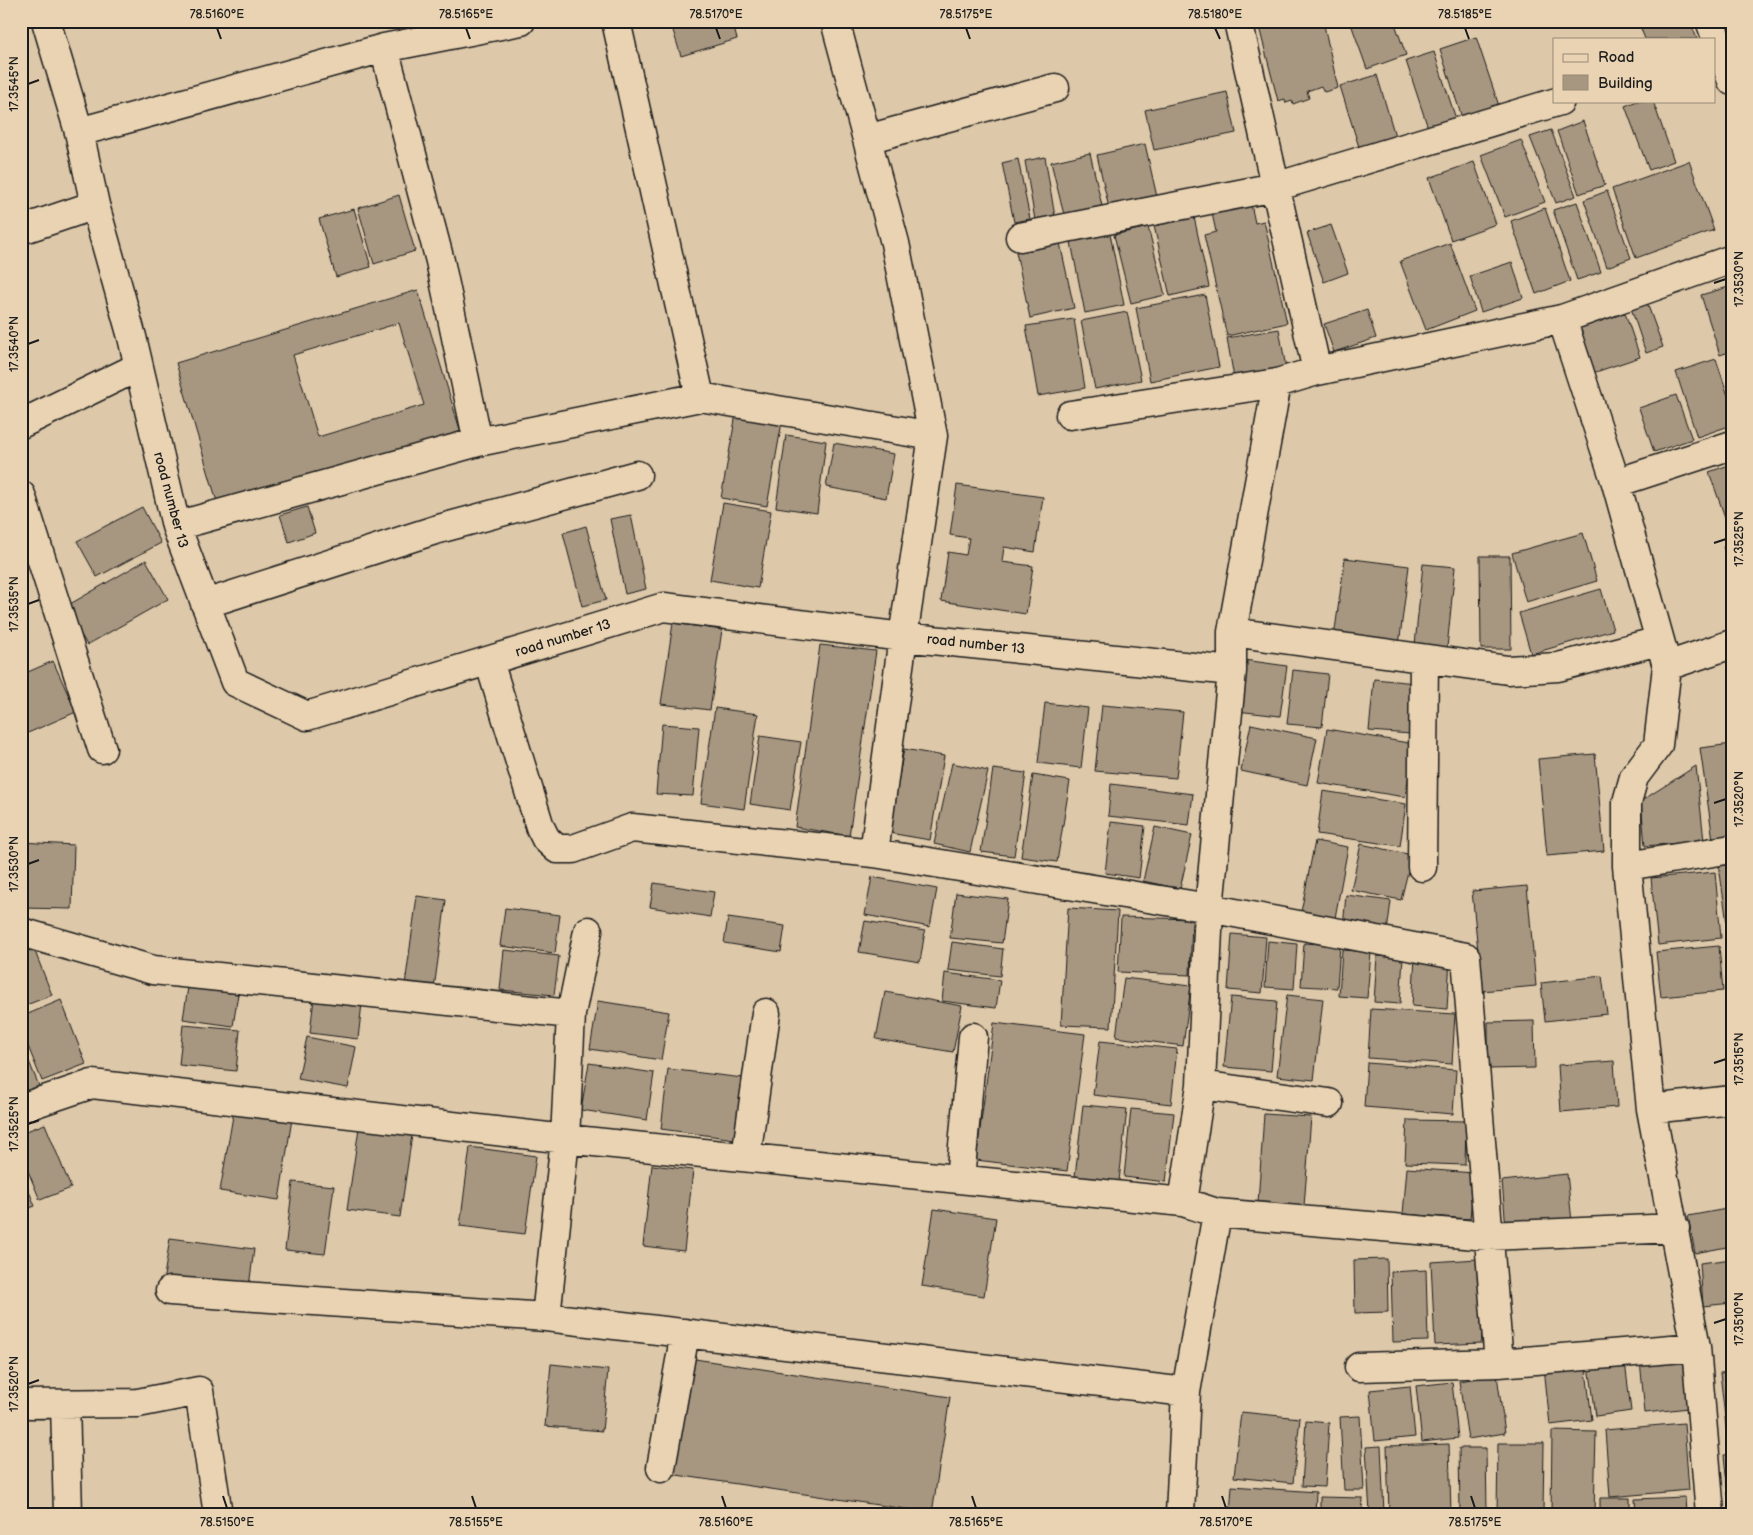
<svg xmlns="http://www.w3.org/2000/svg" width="1753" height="1535" viewBox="0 0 1753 1535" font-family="'Balsamiq Sans',sans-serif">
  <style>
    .building { fill: #a79781; stroke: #1c1c1c; fill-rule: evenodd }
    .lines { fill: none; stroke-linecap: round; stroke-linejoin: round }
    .minor-casing { stroke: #1c1c1c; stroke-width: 31 }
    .minor { stroke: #e9d3b2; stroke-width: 28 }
    .ticks { fill: none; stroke: #1c1c1c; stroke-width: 2 }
    .labels { text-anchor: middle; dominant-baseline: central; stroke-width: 4.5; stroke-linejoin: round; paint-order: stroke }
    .street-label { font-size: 14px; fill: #1c1c1c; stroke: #e9d3b2 }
    .neatline { fill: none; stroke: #1c1c1c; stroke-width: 2 }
    .ticks-label { font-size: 12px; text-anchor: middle; fill: #1c1c1c }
  </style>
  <rect width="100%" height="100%" fill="#ddc8a9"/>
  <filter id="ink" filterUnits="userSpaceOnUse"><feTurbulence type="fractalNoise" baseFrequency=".02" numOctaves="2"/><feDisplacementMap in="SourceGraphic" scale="10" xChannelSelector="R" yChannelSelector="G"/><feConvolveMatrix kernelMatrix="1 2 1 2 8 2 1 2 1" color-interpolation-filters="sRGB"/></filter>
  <g filter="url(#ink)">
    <path class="building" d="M 670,21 L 732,21 L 737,39 L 681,56 Z
      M 1265,21 L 1323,21 L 1338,88 L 1324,92 L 1321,86 L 1307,91 L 1309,98 L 1293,104 L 1292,101 L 1286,103 L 1285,99 L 1278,101 L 1258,23 Z
      M 1350,21 L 1394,21 L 1406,55 L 1367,69 Z
      M 1638,21 L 1690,21 L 1697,39 L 1645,39 Z
      M 1476,37 L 1499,106 L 1462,118 L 1440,49 Z
      M 1434,52 L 1456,119 L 1428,128 L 1406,61 Z
      M 1377,75 L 1395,136 L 1359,147 L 1340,86 Z
      M 1227,92 L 1236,133 L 1154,150 L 1145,110 Z
      M 1637,101 L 1653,101 L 1674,161 L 1649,170 L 1625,106 Z
      M 1583,121 L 1605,185 L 1579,194 L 1557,131 Z
      M 1551,130 L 1576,196 L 1556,203 L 1530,137 Z
      M 1521,140 L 1545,202 L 1505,217 L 1481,155 Z
      M 1145,144 L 1157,197 L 1109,208 L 1097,155 Z
      M 1090,153 L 1102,206 L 1064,215 L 1051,162 Z
      M 1045,157 L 1055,217 L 1035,220 L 1025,161 Z
      M 1018,159 L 1030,219 L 1014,222 L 1002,163 Z
      M 1689,161 L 1714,230 L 1636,258 L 1612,189 Z
      M 1474,162 L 1496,224 L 1451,240 L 1429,178 Z
      M 1607,191 L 1631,258 L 1607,267 L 1584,200 Z
      M 399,195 L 415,251 L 374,264 L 358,208 Z
      M 1249,195 L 1255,223 L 1264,221 L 1287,323 L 1227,336 L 1204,235 L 1216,232 L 1210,204 Z
      M 1577,202 L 1601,272 L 1577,280 L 1553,210 Z
      M 1545,208 L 1570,281 L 1536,294 L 1511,221 Z
      M 354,209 L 371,267 L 336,277 L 319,219 Z
      M 1194,217 L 1209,287 L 1170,296 L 1154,226 Z
      M 1331,225 L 1348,273 L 1324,282 L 1307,233 Z
      M 1148,227 L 1165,295 L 1131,303 L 1114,235 Z
      M 1110,234 L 1124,305 L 1085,313 L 1071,242 Z
      M 1060,243 L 1074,308 L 1030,318 L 1016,252 Z
      M 1450,243 L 1475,311 L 1426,330 L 1400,261 Z
      M 1512,262 L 1523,298 L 1481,312 L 1470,276 Z
      M 1732,286 L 1732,351 L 1720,355 L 1701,295 Z
      M 418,290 L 461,433 L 218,505 L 176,363 ZM 399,323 L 424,405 L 318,437 L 293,355 Z
      M 1205,295 L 1219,367 L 1150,381 L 1136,308 Z
      M 1647,303 L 1663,347 L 1646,353 L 1631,308 Z
      M 1367,310 L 1376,338 L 1334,352 L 1324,324 Z
      M 1127,312 L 1141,380 L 1095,389 L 1081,321 Z
      M 1625,313 L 1640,357 L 1584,376 L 1569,332 Z
      M 1074,319 L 1085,388 L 1038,396 L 1026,326 Z
      M 1279,329 L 1286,368 L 1234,378 L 1227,338 Z
      M 1716,359 L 1732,408 L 1732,425 L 1697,437 L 1676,372 Z
      M 1676,395 L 1692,439 L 1654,452 L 1639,408 Z
      M 736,414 L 782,422 L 767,506 L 721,498 Z
      M 786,435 L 826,441 L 817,513 L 776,507 Z
      M 834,443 L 894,454 L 886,498 L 826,487 Z
      M 1732,464 L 1732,533 L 1731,534 L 1709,472 Z
      M 957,485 L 1043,497 L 1035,552 L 1004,547 L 1002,562 L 1033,566 L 1026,614 L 941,601 L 948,552 L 966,555 L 969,538 L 950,535 Z
      M 723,503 L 771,511 L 758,588 L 710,580 Z
      M 142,507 L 161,543 L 97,577 L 77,541 Z
      M 307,507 L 315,533 L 289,542 L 280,515 Z
      M 631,515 L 646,589 L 625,594 L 610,519 Z
      M 586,526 L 606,600 L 582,606 L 563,533 Z
      M 1583,533 L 1597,581 L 1526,602 L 1512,553 Z
      M 1732,543 L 1732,569 L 1723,547 Z
      M 1480,556 L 1510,556 L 1511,649 L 1481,649 Z
      M 1345,558 L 1409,566 L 1399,645 L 1334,637 Z
      M 146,560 L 168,599 L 87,645 L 65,607 Z
      M 1423,564 L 1455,567 L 1447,648 L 1415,645 Z
      M 1601,589 L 1613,630 L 1531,654 L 1519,613 Z
      M 673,623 L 722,630 L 710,710 L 661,704 Z
      M 820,645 L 876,651 L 849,836 L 795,827 Z
      M 1244,660 L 1287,666 L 1280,716 L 1237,711 Z
      M 53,661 L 76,712 L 21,736 L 21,675 Z
      M 1293,670 L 1328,674 L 1322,727 L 1287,724 Z
      M 1374,679 L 1416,683 L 1411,734 L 1369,731 Z
      M 1045,703 L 1088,708 L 1081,768 L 1038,763 Z
      M 1102,705 L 1183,712 L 1176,778 L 1095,771 Z
      M 715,708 L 758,714 L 744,809 L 701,803 Z
      M 662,724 L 699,727 L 693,796 L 656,794 Z
      M 1251,724 L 1317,738 L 1307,785 L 1241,771 Z
      M 1327,729 L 1414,744 L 1405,797 L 1318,783 Z
      M 760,736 L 801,742 L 790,810 L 750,804 Z
      M 1732,744 L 1732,838 L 1713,840 L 1700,748 Z
      M 904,749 L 944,756 L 930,840 L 889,833 Z
      M 1595,754 L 1604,851 L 1547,856 L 1538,759 Z
      M 952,763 L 988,771 L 970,852 L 934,844 Z
      M 1696,766 L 1704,841 L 1645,846 L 1641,801 Z
      M 993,769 L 1026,773 L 1014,856 L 981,852 Z
      M 1033,775 L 1070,781 L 1057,862 L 1021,857 Z
      M 1111,784 L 1193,794 L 1189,825 L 1108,816 Z
      M 1323,791 L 1406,804 L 1400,846 L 1317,834 Z
      M 1111,822 L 1145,826 L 1139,878 L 1105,873 Z
      M 1155,827 L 1192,835 L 1180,889 L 1143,881 Z
      M 1315,841 L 1348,847 L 1335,918 L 1301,912 Z
      M 21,842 L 74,845 L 72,909 L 21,908 Z
      M 1361,844 L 1412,855 L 1401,900 L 1351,890 Z
      M 1732,864 L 1732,945 L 1730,945 L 1719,866 Z
      M 1715,872 L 1721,938 L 1658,945 L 1651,878 Z
      M 872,877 L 937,889 L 930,927 L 865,915 Z
      M 654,883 L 714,892 L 710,917 L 650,907 Z
      M 1527,886 L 1536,986 L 1482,991 L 1472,891 Z
      M 956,893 L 1008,899 L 1002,943 L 950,938 Z
      M 1346,895 L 1391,901 L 1387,932 L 1343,927 Z
      M 417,896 L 446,900 L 434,989 L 405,985 Z
      M 505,908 L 560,915 L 555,953 L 500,946 Z
      M 1068,908 L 1118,911 L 1111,1027 L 1061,1025 Z
      M 1121,917 L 1192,919 L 1190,975 L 1118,972 Z
      M 728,918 L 785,926 L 781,952 L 724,943 Z
      M 865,921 L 925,931 L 920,962 L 859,952 Z
      M 1232,934 L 1266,937 L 1262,993 L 1228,990 Z
      M 1268,941 L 1297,944 L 1294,989 L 1265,987 Z
      M 952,942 L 1003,949 L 1000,976 L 948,970 Z
      M 1304,943 L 1340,945 L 1337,988 L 1301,986 Z
      M 1719,946 L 1723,991 L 1661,997 L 1656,952 Z
      M 34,949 L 52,995 L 21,1007 L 21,954 Z
      M 504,950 L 559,956 L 554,995 L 500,990 Z
      M 1342,950 L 1371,952 L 1367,998 L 1339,996 Z
      M 1377,956 L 1403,958 L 1400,1004 L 1374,1002 Z
      M 1415,957 L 1450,959 L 1447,1009 L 1412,1006 Z
      M 945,973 L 1000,980 L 996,1008 L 942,1001 Z
      M 1602,976 L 1607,1014 L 1545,1021 L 1541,983 Z
      M 1124,978 L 1191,986 L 1183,1046 L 1116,1037 Z
      M 188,987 L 238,994 L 233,1026 L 183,1019 Z
      M 885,992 L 962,1006 L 953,1052 L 876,1039 Z
      M 1287,995 L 1323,999 L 1314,1080 L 1277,1076 Z
      M 1231,997 L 1277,1001 L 1271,1071 L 1224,1067 Z
      M 314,998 L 362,1003 L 358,1039 L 310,1033 Z
      M 61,1000 L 86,1064 L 42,1081 L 21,1029 L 21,1017 Z
      M 598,1001 L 669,1012 L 661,1060 L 590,1049 Z
      M 1371,1009 L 1455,1014 L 1452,1064 L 1368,1058 Z
      M 1534,1021 L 1535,1068 L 1488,1069 L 1488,1022 Z
      M 994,1023 L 1085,1034 L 1067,1171 L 976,1160 Z
      M 183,1025 L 240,1030 L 236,1071 L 179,1065 Z
      M 307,1037 L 356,1047 L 348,1088 L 298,1079 Z
      M 1100,1041 L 1177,1049 L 1171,1104 L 1093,1095 Z
      M 21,1042 L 39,1086 L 21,1093 Z
      M 1614,1061 L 1617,1107 L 1561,1112 L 1558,1065 Z
      M 589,1063 L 654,1073 L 647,1120 L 581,1110 Z
      M 1367,1063 L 1456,1070 L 1453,1114 L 1364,1107 Z
      M 668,1069 L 743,1078 L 735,1139 L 661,1129 Z
      M 1083,1105 L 1127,1109 L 1119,1181 L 1075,1177 Z
      M 1131,1109 L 1174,1113 L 1166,1182 L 1124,1177 Z
      M 234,1110 L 292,1119 L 279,1200 L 220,1191 Z
      M 1264,1114 L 1311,1117 L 1304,1206 L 1258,1203 Z
      M 1407,1120 L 1466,1121 L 1465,1165 L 1405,1163 Z
      M 360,1121 L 413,1128 L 400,1217 L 347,1210 Z
      M 45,1124 L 71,1188 L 40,1200 L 21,1154 L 21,1133 Z
      M 470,1147 L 536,1156 L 525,1234 L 460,1226 Z
      M 652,1165 L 693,1170 L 684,1251 L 643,1246 Z
      M 1407,1168 L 1474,1173 L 1470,1219 L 1403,1214 Z
      M 21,1172 L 35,1206 L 21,1211 Z
      M 1567,1174 L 1572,1222 L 1506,1228 L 1502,1181 Z
      M 293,1182 L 334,1186 L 325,1254 L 285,1250 Z
      M 1732,1208 L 1732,1246 L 1695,1253 L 1688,1216 Z
      M 934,1209 L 996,1218 L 984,1296 L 922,1286 Z
      M 170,1238 L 254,1249 L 248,1294 L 163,1283 Z
      M 1387,1259 L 1388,1312 L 1355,1313 L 1354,1260 Z
      M 1478,1259 L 1482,1343 L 1435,1345 L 1431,1262 Z
      M 1732,1259 L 1732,1303 L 1703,1306 L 1700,1263 Z
      M 1426,1270 L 1428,1341 L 1393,1342 L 1391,1272 Z
      M 1684,1356 L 1688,1408 L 1645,1413 L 1640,1360 Z
      M 688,1358 L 950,1397 L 932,1513 L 670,1474 Z
      M 1585,1362 L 1592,1420 L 1550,1425 L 1544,1367 Z
      M 1625,1362 L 1631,1411 L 1596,1416 L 1589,1366 Z
      M 551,1364 L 608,1370 L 602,1431 L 545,1426 Z
      M 1732,1372 L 1732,1444 L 1728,1444 L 1720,1373 Z
      M 1497,1375 L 1505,1433 L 1468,1439 L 1459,1381 Z
      M 1452,1382 L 1458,1438 L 1422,1442 L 1416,1386 Z
      M 1410,1386 L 1415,1437 L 1375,1441 L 1370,1390 Z
      M 1241,1412 L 1300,1418 L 1293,1483 L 1234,1477 Z
      M 1360,1416 L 1364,1490 L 1344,1490 L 1340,1417 Z
      M 1306,1421 L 1329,1423 L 1325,1487 L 1302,1486 Z
      M 1684,1423 L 1689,1490 L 1610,1497 L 1605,1430 Z
      M 1552,1431 L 1596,1432 L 1594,1514 L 1551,1514 Z
      M 1498,1443 L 1544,1443 L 1543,1514 L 1497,1514 Z
      M 1449,1444 L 1451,1514 L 1389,1514 L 1387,1446 Z
      M 1381,1446 L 1384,1514 L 1370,1514 L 1366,1447 Z
      M 1459,1448 L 1486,1448 L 1487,1514 L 1460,1514 Z
      M 1732,1454 L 1732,1496 L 1728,1496 L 1724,1455 Z
      M 1232,1486 L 1316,1492 L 1315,1514 L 1230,1514 Z
      M 1320,1497 L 1363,1498 L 1362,1514 L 1320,1514 Z
      M 1685,1497 L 1686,1514 L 1636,1514 L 1635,1499 Z
      M 1600,1498 L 1630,1498 L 1630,1514 L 1600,1514 Z"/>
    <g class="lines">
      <g class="minor-casing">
        <path id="minor" d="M 46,21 L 79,132 L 95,205 L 132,337 L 176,526 L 235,682 L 307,716 L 664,607 L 903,637 L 1232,671
          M 616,21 L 700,397
          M 835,21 L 895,243 L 933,436 L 903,637 L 874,853
          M 1238,21 L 1317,371
          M 1710,21 L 1732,81
          M 384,48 L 440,261 L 478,442
          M 79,132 L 384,48 L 521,21
          M 867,139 L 1055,88
          M 21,230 L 95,205
          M 1020,237 L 1275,187 L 1560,101
          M 1562,319 L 1616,483 L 1667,666 L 1658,745 L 1634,777 L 1627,802 L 1627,866 L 1651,1109 L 1696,1347 L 1710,1514
          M 1070,415 L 1277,383 L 1317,371 L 1562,319 L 1732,259
          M 21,424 L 138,367
          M 1616,483 L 1732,445
          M 21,495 L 102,749
          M 176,526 L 478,442 L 700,397 L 933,436
          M 205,604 L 435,530 L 637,475
          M 1232,632 L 1508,670 L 1558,667 L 1659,641
          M 489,661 L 540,827 L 546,839 L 557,849 L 573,849 L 632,828 L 874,853 L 1209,908 L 1466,957 L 1499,1363 L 1696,1347
          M 1667,666 L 1732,644
          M 1627,866 L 1732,849
          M 1422,867 L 1424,659
          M 21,932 L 153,970 L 571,1014
          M 1201,1085 L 1329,1103
          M 21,1108 L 92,1084 L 565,1139 L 1183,1202 L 1217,1213 L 1488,1236 L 1675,1228
          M 1651,1109 L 1732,1100
          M 746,1157 L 766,1013
          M 960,1179 L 973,1037
          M 1183,1202 L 1201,1085 L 1209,908 L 1232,671 L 1232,632 L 1277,383
          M 170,1291 L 546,1317 L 1186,1392
          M 546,1317 L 565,1139 L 571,1014 L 588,931
          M 1359,1367 L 1499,1363
          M 21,1404 L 138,1403 L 199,1391 L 218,1514
          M 65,1404 L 68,1514
          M 661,1468 L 685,1333
          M 1180,1514 L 1186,1392 L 1217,1213"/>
      </g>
      <use href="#minor" class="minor"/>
    </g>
  </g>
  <path class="ticks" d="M 217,28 L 221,39M 466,28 L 470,39M 716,28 L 720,39M 966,28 L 970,39M 1215,28 L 1220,39M 1465,28 L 1469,39M 28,84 L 39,80M 1714,283 L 1726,279M 28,344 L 39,340M 1714,543 L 1726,539M 28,604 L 39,600M 1714,803 L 1726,799M 28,864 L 39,860M 1714,1063 L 1726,1059M 28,1124 L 39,1120M 1714,1323 L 1726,1319M 28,1384 L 39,1380M 223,1496 L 227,1508M 472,1496 L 476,1508M 722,1496 L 726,1508M 972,1496 L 976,1508M 1222,1496 L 1226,1508M 1471,1496 L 1475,1508"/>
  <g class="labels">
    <g class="street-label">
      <text transform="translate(171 500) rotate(75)">road number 13</text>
      <text transform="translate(563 638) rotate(-17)">road number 13</text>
      <text transform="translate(976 644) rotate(6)">road number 13</text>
    </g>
  </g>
  <rect width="1753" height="1535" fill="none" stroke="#e9d3b2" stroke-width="55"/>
  <rect x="1553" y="38" width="162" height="65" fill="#e9d3b2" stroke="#978a76"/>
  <rect x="1563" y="54" width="25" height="8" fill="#e9d3b2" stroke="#978a76"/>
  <text x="1598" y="62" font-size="15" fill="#1c1c1c">Road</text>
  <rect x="1563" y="75" width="25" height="15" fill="#a79781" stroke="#978a76"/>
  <text x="1598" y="88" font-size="15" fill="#1c1c1c">Building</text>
  <rect x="28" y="28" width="1698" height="1480" class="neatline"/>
  <g class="ticks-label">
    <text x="217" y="18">78.5160°E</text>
    <text x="466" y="18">78.5165°E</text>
    <text x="716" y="18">78.5170°E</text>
    <text x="966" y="18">78.5175°E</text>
    <text x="1215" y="18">78.5180°E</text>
    <text x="1465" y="18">78.5185°E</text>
    <text transform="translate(14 84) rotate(-90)" y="4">17.3545°N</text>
    <text transform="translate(1739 279) rotate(-90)" y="4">17.3530°N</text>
    <text transform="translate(14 344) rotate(-90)" y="4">17.3540°N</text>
    <text transform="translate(1739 539) rotate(-90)" y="4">17.3525°N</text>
    <text transform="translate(14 604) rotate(-90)" y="4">17.3535°N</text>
    <text transform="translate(1739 799) rotate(-90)" y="4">17.3520°N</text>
    <text transform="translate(14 864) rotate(-90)" y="4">17.3530°N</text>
    <text transform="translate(1739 1059) rotate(-90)" y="4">17.3515°N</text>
    <text transform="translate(14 1124) rotate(-90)" y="4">17.3525°N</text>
    <text transform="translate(1739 1319) rotate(-90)" y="4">17.3510°N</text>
    <text transform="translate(14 1384) rotate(-90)" y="4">17.3520°N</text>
    <text x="227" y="1526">78.5150°E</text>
    <text x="476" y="1526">78.5155°E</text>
    <text x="726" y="1526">78.5160°E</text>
    <text x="976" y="1526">78.5165°E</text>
    <text x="1226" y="1526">78.5170°E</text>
    <text x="1475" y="1526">78.5175°E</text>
  </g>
</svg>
